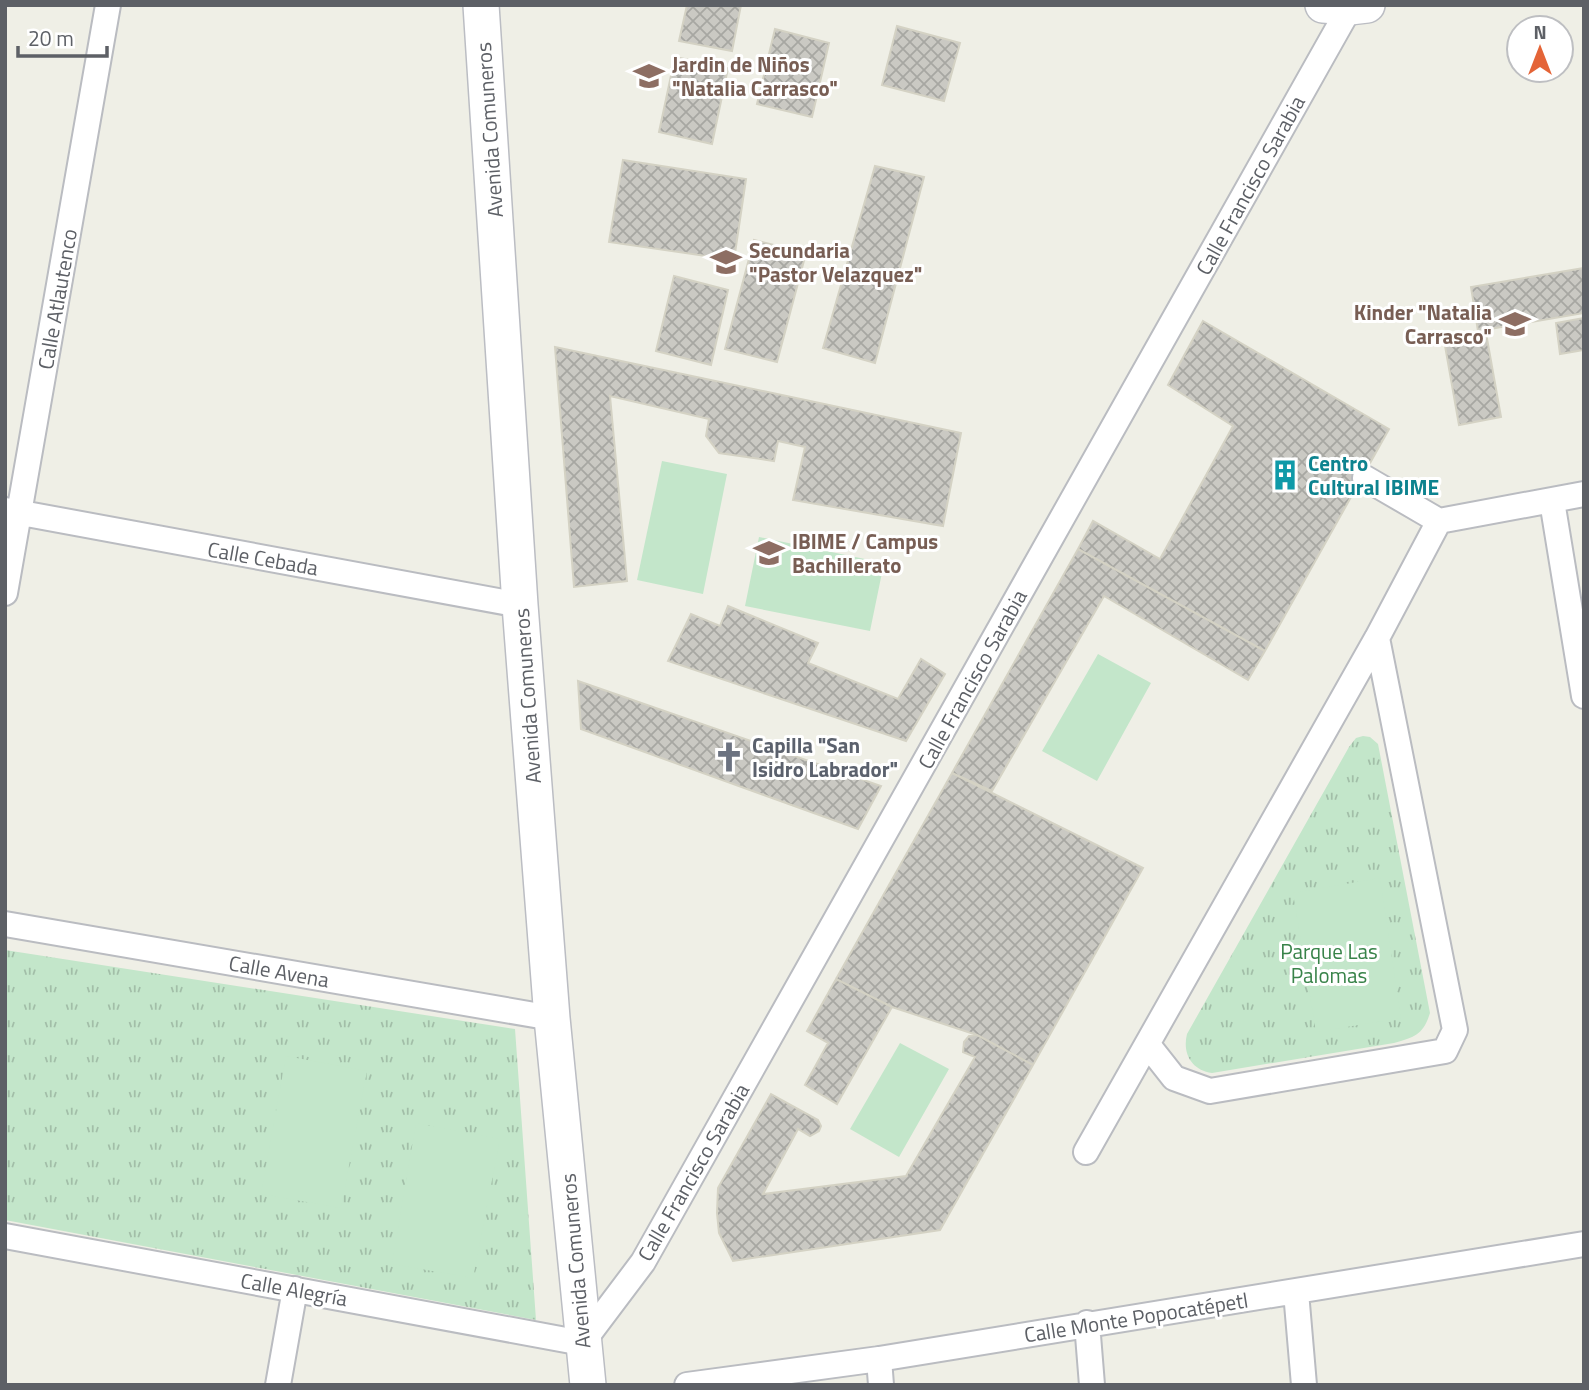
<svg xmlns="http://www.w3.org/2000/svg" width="1589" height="1390" viewBox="0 0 1589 1390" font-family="'Titillium Web',sans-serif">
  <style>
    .grass { fill: url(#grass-tufts) }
    .pitch { fill: #c3e6ca }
    .building { fill: url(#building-cross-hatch); stroke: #d4d2c4; stroke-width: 2 }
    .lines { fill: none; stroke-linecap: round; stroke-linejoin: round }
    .street-casing { stroke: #babcc1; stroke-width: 28 }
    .secondary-casing { stroke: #bbbdc3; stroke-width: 38 }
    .street { stroke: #fff; stroke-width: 24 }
    .secondary { stroke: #fff; stroke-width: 35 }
    .labels { text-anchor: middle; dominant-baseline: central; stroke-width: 6; stroke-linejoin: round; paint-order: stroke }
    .education-label { font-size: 21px; font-weight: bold; fill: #785e54; stroke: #fff; text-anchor: start }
    .street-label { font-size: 21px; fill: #5d6066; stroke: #fff }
    .culture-label { font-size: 21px; font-weight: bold; fill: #0d838f; stroke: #fff; text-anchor: start }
    .worship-label { font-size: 21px; font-weight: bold; fill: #5b616d; stroke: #fff; text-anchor: start }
    .park-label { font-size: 21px; fill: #388349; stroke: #fff }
  </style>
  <defs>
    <pattern id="grass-tufts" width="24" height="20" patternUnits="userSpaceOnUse" patternTransform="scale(1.75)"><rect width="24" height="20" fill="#c3e6ca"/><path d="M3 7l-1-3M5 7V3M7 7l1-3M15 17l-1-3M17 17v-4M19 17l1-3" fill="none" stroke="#a2bea8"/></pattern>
    <pattern id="building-cross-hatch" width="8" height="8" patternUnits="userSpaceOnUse" patternTransform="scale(1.75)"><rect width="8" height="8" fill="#cac9c3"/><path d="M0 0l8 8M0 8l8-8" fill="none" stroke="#a7a7a2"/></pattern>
  </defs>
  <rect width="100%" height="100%" fill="#efefe6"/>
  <path class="grass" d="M 1363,736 L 1370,737 L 1378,744 L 1430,1013 C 1423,1035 1415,1037 1394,1043 L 1212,1073 C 1192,1070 1182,1054 1187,1034 L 1349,747 L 1356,738 Z
    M 5,950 L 515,1029 L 536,1320 L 5,1220 Z"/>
  <path class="pitch" d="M 662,461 L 727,474 L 703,594 L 637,580 Z
    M 759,537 L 884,563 L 870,631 L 745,606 Z
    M 1098,654 L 1151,683 L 1097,781 L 1042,751 Z
    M 1380,878 L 1401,1018 L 1316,1032 L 1293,893 Z
    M 900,1043 L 949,1069 L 899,1157 L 850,1129 Z
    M 286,1056 L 367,1071 L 341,1208 L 261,1194 Z
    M 416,1123 L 500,1139 L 473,1278 L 392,1264 Z"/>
  <path class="building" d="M 687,5 L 741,5 L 732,51 L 679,41 Z
    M 897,26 L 960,43 L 944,101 L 882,85 Z
    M 775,29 L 829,43 L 812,117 L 757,104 Z
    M 675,57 L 728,68 L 712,144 L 659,132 Z
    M 623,160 L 746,179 L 734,260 L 609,242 Z
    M 875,166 L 924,177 L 875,363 L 823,348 Z
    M 754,240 L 806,253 L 777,362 L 725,349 Z
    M 1584,268 L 1584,313 L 1478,331 L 1471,287 Z
    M 674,276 L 728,290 L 711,365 L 656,351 Z
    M 1584,318 L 1584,350 L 1560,354 L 1556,323 Z
    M 1203,321 L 1389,429 L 1265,651 L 1078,549 L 1093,521 L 1160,559 L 1233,426 L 1168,385 Z
    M 1486,333 L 1501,417 L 1459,425 L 1444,340 Z
    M 555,347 L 961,433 L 943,526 L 793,500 L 805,447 L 778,441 L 774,461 L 719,453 L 706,436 L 709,419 L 610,396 L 627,581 L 574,587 Z
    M 1078,549 L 1265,651 L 1248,680 L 1104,596 L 992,791 L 952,773 Z
    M 728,606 L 818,643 L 808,663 L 898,699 L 921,659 L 945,674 L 906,741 L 668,661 L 691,614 L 720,626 Z
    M 578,681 L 881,786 L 858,829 L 581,729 Z
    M 952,773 L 1143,868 L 1033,1065 L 977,1035 L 892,1007 L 836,979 Z
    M 836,979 L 892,1007 L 837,1104 L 805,1085 L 828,1043 L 807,1031 Z
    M 977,1035 L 1033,1065 L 940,1230 L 733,1261 L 719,1233 L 717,1213 L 718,1188 L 771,1094 L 818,1120 L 821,1126 L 819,1131 L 810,1136 L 798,1129 L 763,1194 L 906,1176 L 975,1057 L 963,1052 L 964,1042 L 969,1036 Z"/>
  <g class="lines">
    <g class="street-casing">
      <path id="street" d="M 1365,478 L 1439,521 L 1584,494
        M 1552,501 L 1584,696
        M 5,510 L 520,605
        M 5,593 L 108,5
        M 5,924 L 552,1018
        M 1148,1045 L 1174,1078 L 1210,1091 L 1445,1051 L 1455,1030 L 1377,638
        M 1086,1152 L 1377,638 L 1439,521
        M 5,1236 L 582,1343 L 643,1262 L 1350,7
        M 1296,1292 L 1304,1385
        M 1087,1323 L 1092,1385
        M 879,1359 L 881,1385
        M 278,1385 L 295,1289
        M 687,1385 L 879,1359 L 1584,1244"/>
    </g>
    <g class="secondary-casing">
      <path id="secondary" d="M 481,5 L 520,605 L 552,1018 L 588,1385
        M 1323,5 L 1350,7 L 1367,5"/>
    </g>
    <use href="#street" class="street"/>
    <use href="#secondary" class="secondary"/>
  </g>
  <defs>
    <g id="school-bare" transform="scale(2.415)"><path d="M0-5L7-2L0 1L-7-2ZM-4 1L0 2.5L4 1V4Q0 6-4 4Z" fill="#8d6e63" stroke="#fff" stroke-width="2.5" paint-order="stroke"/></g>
    <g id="building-bare" transform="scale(2.415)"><path d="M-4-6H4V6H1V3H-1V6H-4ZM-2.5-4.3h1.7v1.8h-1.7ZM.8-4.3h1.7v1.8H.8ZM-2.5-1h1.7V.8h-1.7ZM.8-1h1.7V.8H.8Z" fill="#0f9aa8" stroke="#fff" stroke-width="2.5" paint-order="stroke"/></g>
    <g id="church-bare" transform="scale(2.415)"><path d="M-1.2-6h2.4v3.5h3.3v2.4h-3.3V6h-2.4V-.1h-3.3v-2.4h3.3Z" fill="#6b7280" stroke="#fff" stroke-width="2.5" paint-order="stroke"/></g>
  </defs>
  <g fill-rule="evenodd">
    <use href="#school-bare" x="649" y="76"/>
    <use href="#school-bare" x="726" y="262"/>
    <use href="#school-bare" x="1515" y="324"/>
    <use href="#building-bare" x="1285" y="475"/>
    <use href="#school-bare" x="769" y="553"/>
    <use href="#church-bare" x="729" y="757"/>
  </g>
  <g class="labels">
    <g class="education-label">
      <text x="672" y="64">Jardin de Niños<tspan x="672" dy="24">"Natalia Carrasco"</tspan></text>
      <text x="749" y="250">Secundaria<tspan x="749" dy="24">"Pastor Velazquez"</tspan></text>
      <text x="1492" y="312" text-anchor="end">Kinder "Natalia<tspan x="1492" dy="24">Carrasco"</tspan></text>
      <text x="792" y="541">IBIME / Campus<tspan x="792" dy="24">Bachillerato</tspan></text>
    </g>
    <g class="street-label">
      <text transform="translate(489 130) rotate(-94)">Avenida Comuneros</text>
      <text transform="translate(1250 185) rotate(-61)">Calle Francisco Sarabia</text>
      <text transform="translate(57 299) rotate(-80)">Calle Atlautenco</text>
      <text transform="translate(263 558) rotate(10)">Calle Cebada</text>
      <text transform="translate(972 679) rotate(-61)">Calle Francisco Sarabia</text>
      <text transform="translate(527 696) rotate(-94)">Avenida Comuneros</text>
      <text transform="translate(279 971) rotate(10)">Calle Avena</text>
      <text transform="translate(693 1172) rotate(-60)">Calle Francisco Sarabia</text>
      <text transform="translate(575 1261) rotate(-95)">Avenida Comuneros</text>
      <text transform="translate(294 1289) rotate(10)">Calle Alegría</text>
      <text transform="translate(1136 1317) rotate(-9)">Calle Monte Popocatépetl</text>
    </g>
    <g class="culture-label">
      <text x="1308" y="463">Centro<tspan x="1308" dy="24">Cultural IBIME</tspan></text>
    </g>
    <g class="worship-label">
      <text x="752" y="745">Capilla "San<tspan x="752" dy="24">Isidro Labrador"</tspan></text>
    </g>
    <g class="park-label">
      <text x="1329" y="951">Parque Las<tspan x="1329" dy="24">Palomas</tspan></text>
    </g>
  </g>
  <rect width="1589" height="1390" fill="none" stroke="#5d6066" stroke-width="14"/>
  <g transform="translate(1540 49)"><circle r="33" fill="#ffffff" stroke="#bebfc2" stroke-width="2"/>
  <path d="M0-5L12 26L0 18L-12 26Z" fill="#e46437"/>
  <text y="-10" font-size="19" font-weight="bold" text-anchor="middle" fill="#5d6066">N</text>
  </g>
  <path d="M18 46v10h89v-10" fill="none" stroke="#5d6066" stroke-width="3.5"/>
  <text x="28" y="46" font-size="21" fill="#5d6066" stroke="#ffffff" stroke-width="5" paint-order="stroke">20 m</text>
</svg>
